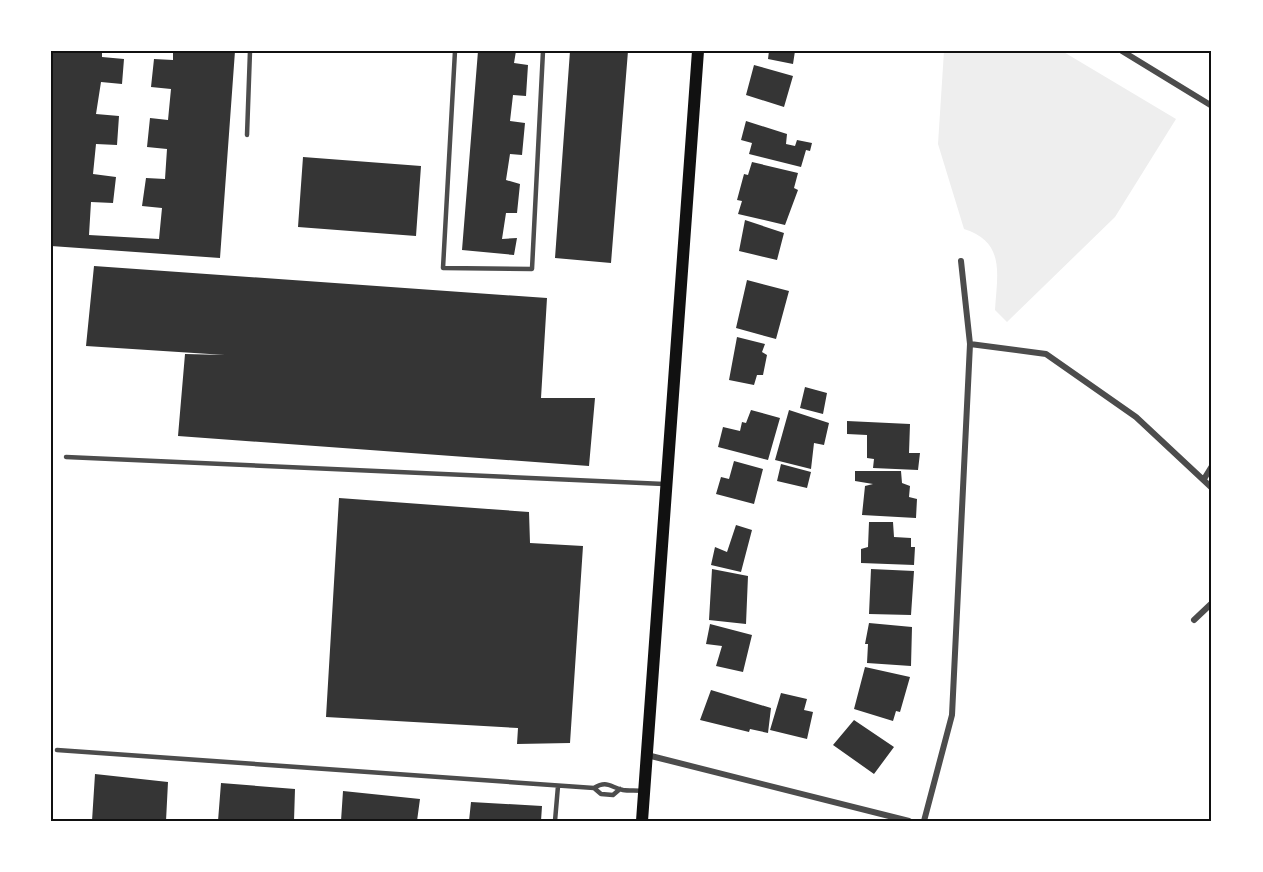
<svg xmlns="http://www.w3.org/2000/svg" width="1263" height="872" viewBox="0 0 1263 872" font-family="Barlow,sans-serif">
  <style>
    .green { fill: #eee }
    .building { fill: #353535 }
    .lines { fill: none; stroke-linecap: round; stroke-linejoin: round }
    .service { stroke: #4c4c4c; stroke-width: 4.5 }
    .minor { stroke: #4c4c4c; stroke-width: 6 }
    .secondary { stroke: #111; stroke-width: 12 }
    .neatline { fill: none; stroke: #111; stroke-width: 2 }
  </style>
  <rect width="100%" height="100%" fill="#fff"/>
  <path class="green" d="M 944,51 L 1062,51 L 1176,119 L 1115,217 L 1007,322 L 995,310 C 997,275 1006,242 964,229 L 938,144 Z"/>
  <path class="building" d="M 51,51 L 102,51 L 102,57 L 124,59 L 122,84 L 101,82 L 96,114 L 119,116 L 117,145 L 96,144 L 93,174 L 116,177 L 113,203 L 91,202 L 89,235 L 159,239 L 162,208 L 142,206 L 146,178 L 165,179 L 167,149 L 147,147 L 150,118 L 168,120 L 171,89 L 151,87 L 154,59 L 173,60 L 173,51 L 235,51 L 220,258 L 51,246 Z
    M 478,51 L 516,51 L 514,63 L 528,65 L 526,96 L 513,95 L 510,121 L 525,123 L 522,155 L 510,154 L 506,180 L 520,184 L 517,213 L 506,213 L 502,239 L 517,238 L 514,255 L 462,250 Z
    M 570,51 L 628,51 L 611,263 L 555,258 Z
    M 769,51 L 795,51 L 793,64 L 768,59 Z
    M 754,65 L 793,76 L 784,107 L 746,95 Z
    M 746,121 L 787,134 L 786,144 L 795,146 L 797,140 L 812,143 L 810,151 L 806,150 L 801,167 L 749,154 L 752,143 L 741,140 Z
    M 303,157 L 421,166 L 416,236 L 298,227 Z
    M 752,162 L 798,173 L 794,188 L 798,190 L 785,225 L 738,214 L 742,201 L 737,200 L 744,174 L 748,175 Z
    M 745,220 L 784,233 L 777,260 L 739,251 Z
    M 94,266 L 547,298 L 541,398 L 595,398 L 589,466 L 178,436 L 185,354 L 225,355 L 86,346 Z
    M 747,280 L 789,291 L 776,339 L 736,328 Z
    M 737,337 L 765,344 L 762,352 L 767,355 L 763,375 L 757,375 L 754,385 L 729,380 Z
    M 805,387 L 827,393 L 823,414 L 800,408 Z
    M 751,410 L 780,418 L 768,460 L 718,447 L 723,427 L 740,431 L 742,422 L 746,423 Z
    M 789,410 L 829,423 L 824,445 L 814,443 L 811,469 L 775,460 Z
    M 847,421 L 910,424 L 909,453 L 920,453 L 918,470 L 873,468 L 874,459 L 867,458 L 867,435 L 847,434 Z
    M 734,461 L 763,469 L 754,504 L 716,494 L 721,477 L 729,479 Z
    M 781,464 L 811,472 L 807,488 L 777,481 Z
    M 855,471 L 901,471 L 902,483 L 910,486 L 909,497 L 917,499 L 916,518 L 862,515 L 865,486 L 873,484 L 855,481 Z
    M 339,498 L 529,512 L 530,543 L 583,546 L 570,743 L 517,744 L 518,728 L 326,717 Z
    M 869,522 L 893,522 L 894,537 L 911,538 L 911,547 L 915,547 L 914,565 L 861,563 L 861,549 L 868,547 Z
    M 736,525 L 752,530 L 741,572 L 711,565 L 715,547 L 727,552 Z
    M 712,569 L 748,576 L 746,624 L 709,620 Z
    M 871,569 L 914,571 L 911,615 L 869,614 Z
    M 869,623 L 912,627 L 911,666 L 867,663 L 868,644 L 865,644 Z
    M 710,624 L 752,635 L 743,672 L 716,666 L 722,646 L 706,644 Z
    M 865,667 L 910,677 L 900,712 L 896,711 L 893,721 L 854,709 Z
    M 711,690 L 771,708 L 768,733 L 750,729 L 749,732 L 700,720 Z
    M 781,693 L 807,699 L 804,710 L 813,712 L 807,739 L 770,730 Z
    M 854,720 L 894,747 L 874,774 L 833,745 Z
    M 95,774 L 168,782 L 166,821 L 92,821 Z
    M 221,783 L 295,789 L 294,821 L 218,821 Z
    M 343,791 L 420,799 L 417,821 L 341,821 Z
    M 471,802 L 542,806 L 541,821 L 469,821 Z"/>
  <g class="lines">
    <path class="service" d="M 455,51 L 443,268 L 532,269 L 543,51
      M 247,135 L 250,51
      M 66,457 L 664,484
      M 57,750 L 594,788 C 607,780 610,787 623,790 C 629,791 637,790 644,791
      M 594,788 L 601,794 L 613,795 L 620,789
      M 555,821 L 558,786"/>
    <path class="minor" d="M 1122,51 L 1212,106
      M 970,344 L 1046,354 L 1136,417 L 1212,488
      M 1204,479 L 1212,466
      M 1194,620 L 1212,603
      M 647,755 L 909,821
      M 924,821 L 952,715 L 970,344 L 961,261"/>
    <path class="secondary" d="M 642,821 L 698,51"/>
  </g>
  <rect width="1263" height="872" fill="none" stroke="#ffffff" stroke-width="105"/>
  <rect x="52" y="52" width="1158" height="768" class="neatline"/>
</svg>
